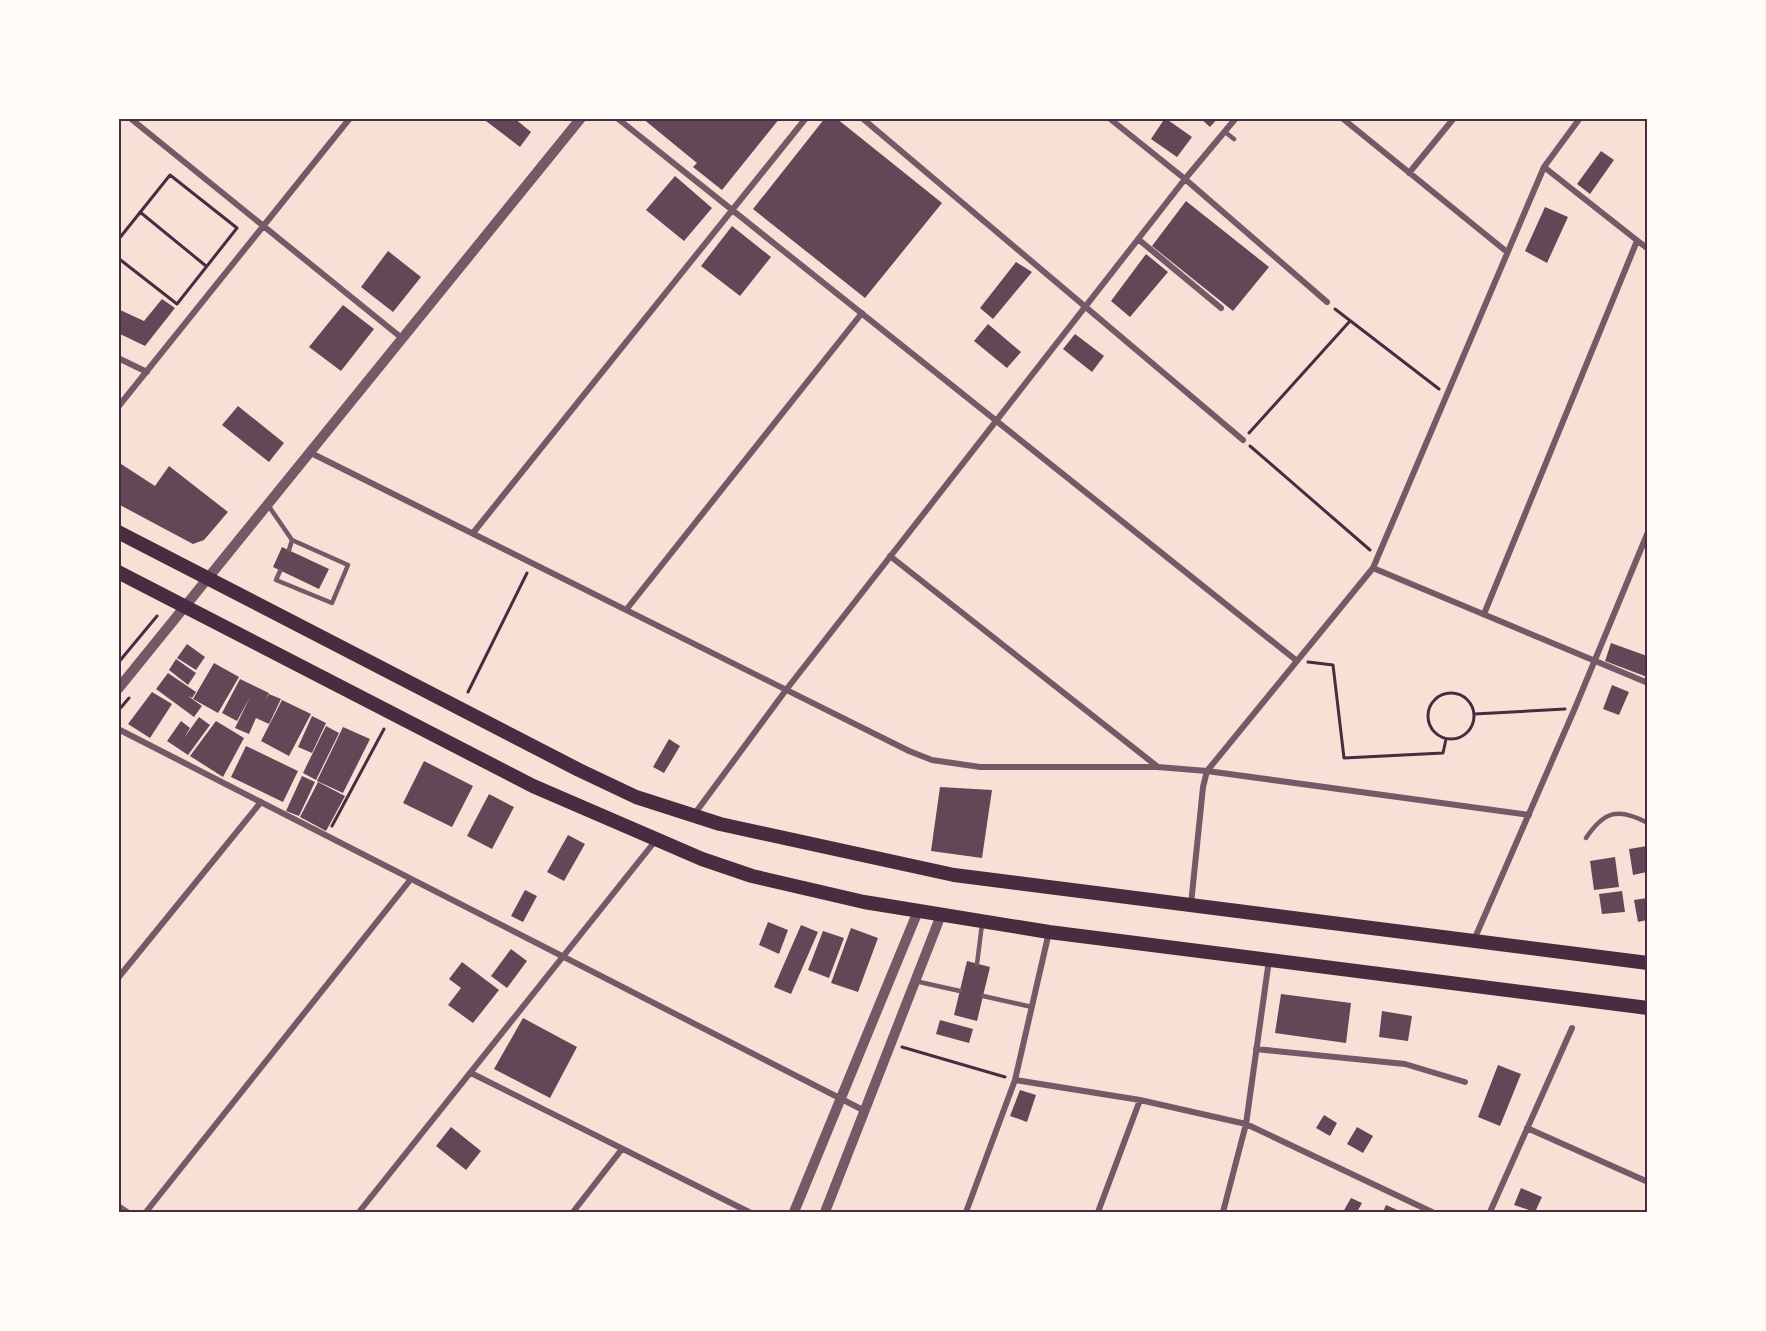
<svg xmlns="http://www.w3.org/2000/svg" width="1766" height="1331" viewBox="0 0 1766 1331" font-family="'Fira Sans Condensed',sans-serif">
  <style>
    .building { fill: #644757 }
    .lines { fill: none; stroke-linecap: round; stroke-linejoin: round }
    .path { stroke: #4a2c40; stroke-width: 3 }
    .service { stroke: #755966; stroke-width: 4.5 }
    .minor { stroke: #755966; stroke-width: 6 }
    .tertiary { stroke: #755966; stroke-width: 10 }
    .primary { stroke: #4a2c40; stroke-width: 14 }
    .neatline { fill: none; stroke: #4a2c40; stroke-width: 2 }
  </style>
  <rect width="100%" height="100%" fill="#f7e1d7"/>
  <path class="building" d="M 482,118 L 514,118 L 531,132 L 520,147 Z
    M 642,118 L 780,118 L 722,190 L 693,167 L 697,163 Z
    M 825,118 L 836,118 L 942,203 L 865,298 L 753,209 Z
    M 1165,118 L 1192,137 L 1177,157 L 1151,139 Z
    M 1200,118 L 1218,118 L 1210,127 Z
    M 1601,151 L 1614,160 L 1590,194 L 1577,184 Z
    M 675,176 L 712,208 L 684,241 L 646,210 Z
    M 1186,201 L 1269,267 L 1233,311 L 1152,246 Z
    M 1545,207 L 1568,217 L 1547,263 L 1525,251 Z
    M 732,226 L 771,257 L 740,296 L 701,266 Z
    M 388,251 L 421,277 L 393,312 L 361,287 Z
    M 1146,254 L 1168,272 L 1130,317 L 1111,301 Z
    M 1016,262 L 1032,272 L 993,319 L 980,308 Z
    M 162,299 L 175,308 L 145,346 L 118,333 L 118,309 L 144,321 Z
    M 343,305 L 374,329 L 341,371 L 309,347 Z
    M 988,324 L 1021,352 L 1007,368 L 974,341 Z
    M 1075,334 L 1104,356 L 1092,372 L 1063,349 Z
    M 238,406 L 284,443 L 269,462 L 222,425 Z
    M 118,462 L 155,486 L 169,466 L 228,512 L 204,540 L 193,544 L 118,504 Z
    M 282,547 L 329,569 L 319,589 L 273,567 Z
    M 1611,643 L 1647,656 L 1647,677 L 1605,661 Z
    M 187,644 L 205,657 L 196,670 L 177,658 Z
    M 176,659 L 196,673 L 188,685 L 169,670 Z
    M 214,663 L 239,677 L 218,713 L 193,699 Z
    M 168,673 L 196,692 L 192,698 L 188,696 L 202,706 L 194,717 L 156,689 Z
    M 240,679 L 269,693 L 264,702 L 269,694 L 281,699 L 269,724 L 256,718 L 249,734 L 235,728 L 250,697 L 237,721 L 222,713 Z
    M 1612,685 L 1629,692 L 1619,715 L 1603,709 Z
    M 152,692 L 172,704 L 150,738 L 128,724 Z
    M 282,700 L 311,714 L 289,756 L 261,741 Z
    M 312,716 L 326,723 L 312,753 L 298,747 Z
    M 199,717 L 210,725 L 188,755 L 167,741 L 181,721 L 190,728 L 184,738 Z
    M 216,721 L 244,738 L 223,777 L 190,756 Z
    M 326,726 L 339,733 L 316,780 L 303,773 Z
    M 343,727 L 370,739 L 343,793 L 317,781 Z
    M 669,739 L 680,746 L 664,773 L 653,767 Z
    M 246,746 L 298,771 L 283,802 L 231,777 Z
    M 424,761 L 473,786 L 452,827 L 403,803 Z
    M 302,776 L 315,782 L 299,816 L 286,811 Z
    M 318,782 L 345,796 L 326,831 L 300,817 Z
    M 940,787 L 992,790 L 982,858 L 931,851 Z
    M 489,794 L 514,807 L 492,849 L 467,836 Z
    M 568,835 L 585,844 L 564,881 L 547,872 Z
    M 1647,846 L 1647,872 L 1633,875 L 1629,849 Z
    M 1615,857 L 1619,887 L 1594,890 L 1590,861 Z
    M 525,890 L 537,896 L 523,922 L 511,916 Z
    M 1622,891 L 1625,912 L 1602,914 L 1599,894 Z
    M 1647,898 L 1647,920 L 1638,922 L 1634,900 Z
    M 768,922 L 788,930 L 779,954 L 759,945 Z
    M 801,925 L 818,932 L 791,994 L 774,987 Z
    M 851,928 L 878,938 L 858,992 L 831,983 Z
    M 823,931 L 844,938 L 829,978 L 808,970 Z
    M 511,949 L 527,961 L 507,988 L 491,976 Z
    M 967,961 L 990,967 L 977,1021 L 954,1015 Z
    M 462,962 L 499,990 L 473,1023 L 448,1005 L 461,988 L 449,979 Z
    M 1281,994 L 1351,1003 L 1346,1043 L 1275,1033 Z
    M 1382,1011 L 1412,1016 L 1408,1041 L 1379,1037 Z
    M 523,1018 L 577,1047 L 550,1098 L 494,1069 Z
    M 940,1020 L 973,1029 L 969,1043 L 936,1034 Z
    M 1498,1065 L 1521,1074 L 1500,1126 L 1478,1117 Z
    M 1020,1090 L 1036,1095 L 1027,1122 L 1010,1116 Z
    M 1324,1115 L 1337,1123 L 1330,1136 L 1316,1128 Z
    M 451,1127 L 481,1151 L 466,1170 L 436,1146 Z
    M 1357,1127 L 1373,1136 L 1363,1153 L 1347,1144 Z
    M 1521,1188 L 1542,1197 L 1535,1212 L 1514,1205 Z
    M 1351,1198 L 1362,1203 L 1357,1212 L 1343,1212 Z
    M 1386,1205 L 1402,1212 L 1383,1212 Z"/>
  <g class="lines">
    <path class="path" d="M 140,212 L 206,266
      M 118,240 L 170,175 L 237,228 L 177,304 L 118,258
      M 1335,309 L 1439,389
      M 1249,433 L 1350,321
      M 1250,446 L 1370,550
      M 1308,662 L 1333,665 L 1344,758 L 1443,753 L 1446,739
      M 118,663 L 157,616
      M 468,692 L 527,573
      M1428 716a23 23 0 1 1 46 0a23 23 0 1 1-46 0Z
      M 118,711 L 129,698
      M 1474,714 L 1565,709
      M 332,826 L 384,729
      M 902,1047 L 1005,1077"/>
    <path class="service" d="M 1225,132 L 1234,139
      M 268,505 L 292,540 L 348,565 L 332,603 L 276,580 L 280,571
      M 289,550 L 292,540
      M 1586,838 C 1604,811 1618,807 1648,823
      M 977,964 L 982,924
      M 915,981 L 960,991
      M 983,996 L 1032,1007"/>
    <path class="minor" d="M 130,118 L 403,339
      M 617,118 L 1297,661
      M 862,118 L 1243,440
      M 1109,118 L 1185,179 L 1327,302
      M 1342,118 L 1507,252
      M 1544,167 L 1648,249
      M 1409,173 L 1454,118
      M 1138,239 L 1221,308
      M 118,358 L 147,372
      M 118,407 L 350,118
      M 311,453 L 909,751 L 932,760 L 980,767 L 1158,767 L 1207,771 L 1529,815
      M 473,533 L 806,118
      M 890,556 L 1158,767
      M 1373,568 L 1648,683
      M 626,610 L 862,313
      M 1484,614 L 1637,241
      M 118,729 L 863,1110
      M 693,816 L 786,690 L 1185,179 L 1236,118
      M 1191,904 L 1203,787 L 1207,771 L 1373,568 L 1544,167 L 1580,118
      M 1474,940 L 1575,708 L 1648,532
      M 118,978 L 261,802
      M 1256,1049 L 1405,1064 L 1465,1082
      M 471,1073 L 749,1212
      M 1015,1080 L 1140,1100 L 1246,1124 L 1432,1212
      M 1527,1128 L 1648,1182
      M 118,1206 L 127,1212
      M 146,1212 L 411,879
      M 359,1212 L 656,840
      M 573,1212 L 622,1149
      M 966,1212 L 1015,1080 L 1049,932
      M 1098,1212 L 1140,1100
      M 1223,1212 L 1246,1124 L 1269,960
      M 1490,1212 L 1572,1028"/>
    <path class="tertiary" d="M 118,689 L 581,118
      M 794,1212 L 918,911
      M 825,1212 L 941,915"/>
    <path class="primary" d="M 118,532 L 579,770 L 636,797 L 720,824 L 954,875 L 1648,963
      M 118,572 L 533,786 L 702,859 L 752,876 L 864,902 L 1049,932 L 1648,1008"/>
  </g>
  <rect width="1766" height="1331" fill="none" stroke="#fffaf5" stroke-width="240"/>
  <rect x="120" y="120" width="1526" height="1091" class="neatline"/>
</svg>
